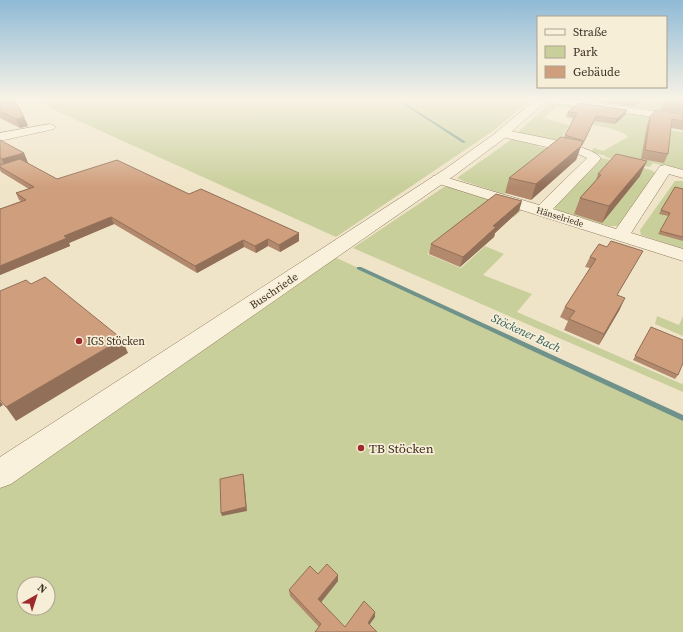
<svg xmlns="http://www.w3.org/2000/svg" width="683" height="632" viewBox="0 0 683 632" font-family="'Source Serif 4',serif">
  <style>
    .green { fill: #c9cf9b; fill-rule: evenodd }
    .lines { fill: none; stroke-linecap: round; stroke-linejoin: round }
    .stream { fill: #6f938a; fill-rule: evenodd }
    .minor-casing { stroke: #8d765c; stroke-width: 1 }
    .tertiary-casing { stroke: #8d765c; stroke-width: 1 }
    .minor { fill: #faf1dc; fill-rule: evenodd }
    .tertiary { fill: #faf1dc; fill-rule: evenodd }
    .wall { fill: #b2896c }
    .shaded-wall { fill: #916f58 }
    .building { fill: #cf9f7d; stroke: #916f58 }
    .poi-dot { fill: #9e2a2b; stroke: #f7eed8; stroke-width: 1.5 }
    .labels { text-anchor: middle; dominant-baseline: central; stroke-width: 3.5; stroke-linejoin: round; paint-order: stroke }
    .far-street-label { font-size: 9px; fill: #3d2e20; stroke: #f7eed8 }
    .street-label { font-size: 11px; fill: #3d2e20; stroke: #f7eed8 }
    .poi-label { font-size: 11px; fill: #3d2e20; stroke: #f7eed8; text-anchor: start }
    .water-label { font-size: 12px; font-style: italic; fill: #2f5d5a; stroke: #f7eed8 }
    .near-poi-label { font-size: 13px; fill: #3d2e20; stroke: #f7eed8; text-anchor: start }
  </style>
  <rect width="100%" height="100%" fill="#f0e4c8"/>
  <path class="green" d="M 39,99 L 530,99 L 531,100 L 493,131 L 336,237 L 52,109 Z
    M 572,99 L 683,99 L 683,114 Z
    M 554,102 L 661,117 L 661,129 L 683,132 L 683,170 L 653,163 L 650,167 L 605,157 L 606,156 L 591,152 L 594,148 L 603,151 L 628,137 C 622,128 582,123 570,121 L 578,109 L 557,106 L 544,118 L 569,125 L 558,144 L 521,134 L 519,131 L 550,103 Z
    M 512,139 L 540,143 L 537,146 L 555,151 L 504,194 L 463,181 L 457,178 Z
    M 602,158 L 651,170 L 656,173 L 619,226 L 609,226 L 557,210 L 554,207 Z
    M 675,181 L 683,181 L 683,249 L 641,235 L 640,230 Z
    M 444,187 L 449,187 L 523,209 L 514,217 L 485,207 L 427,254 L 461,268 L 485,246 L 504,254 L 483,275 L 532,294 L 517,312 L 682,384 L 683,382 L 683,392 L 353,248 Z
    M 328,254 L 683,418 L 683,632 L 0,632 L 0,474 ZM 24,584 L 48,584 L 48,608 L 24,608 Z
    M 657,316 L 679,325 L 683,316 L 683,336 L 655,324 Z"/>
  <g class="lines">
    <path class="stream" d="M 396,99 L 398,99 L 466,142 L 463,143 Z
      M 357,267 L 361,267 L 683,415 L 683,421 L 357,269 Z"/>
    <g class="minor-casing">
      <path id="minor" d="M 50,124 L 56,127 L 54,129 L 0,141 L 0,133 Z
        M 502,129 C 521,134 591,144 601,158 L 599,161 L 553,209 L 616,229 L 660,166 L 665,165 L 683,170 L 683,178 L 669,174 L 631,233 L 683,249 L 683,261 L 433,182 L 431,179 L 433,176 L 438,175 L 539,205 L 587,158 L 578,154 L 498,136 L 496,133 Z"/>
    </g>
    <g class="tertiary-casing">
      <path id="tertiary" d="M 536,99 L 565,99 L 683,115 L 683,121 L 545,102 L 502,140 L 455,175 L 11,484 L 0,488 L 0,457 L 445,169 L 493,135 Z"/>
    </g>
    <use href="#minor" class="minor"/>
    <use href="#tertiary" class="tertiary"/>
  </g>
  <path class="wall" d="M 0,99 L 15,99 L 14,99 L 24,117 L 28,126 L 20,128 L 0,118 Z
    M 582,99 L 642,99 L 634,107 Z
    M 683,99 L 683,113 L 660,110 L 663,103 Z
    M 627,110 L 625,115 L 615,124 L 594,121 L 582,146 L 581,146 L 576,160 L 531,200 L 505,193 L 509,178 L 564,137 L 574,118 L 566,117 L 568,112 Z
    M 683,114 L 683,130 L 671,128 L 668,154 L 664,163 L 641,159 L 647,125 L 650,117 Z
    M 0,140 L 24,153 L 28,163 L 57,179 L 189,194 L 299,233 L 299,241 L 280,252 L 268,246 L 256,253 L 244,247 L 197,273 L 114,224 L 69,243 L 70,246 L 0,275 L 0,209 L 21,201 L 19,200 L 16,193 L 29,189 L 1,172 L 0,170 Z
    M 598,174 L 640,176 L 602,223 L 574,214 L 580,198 L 596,180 Z
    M 683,189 L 683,241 L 658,234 L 669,216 L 659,214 L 661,210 Z
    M 519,211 L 495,233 L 494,237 L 460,267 L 429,254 L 431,244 Z
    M 590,257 L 637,261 L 617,295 L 620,309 L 599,345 L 564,330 L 568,321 L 560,317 L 565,307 L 590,268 L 585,267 Z
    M 651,327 L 678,375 L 675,379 L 633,360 Z
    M 318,574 L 338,575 L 338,581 L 321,602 L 345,627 L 375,612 L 375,617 L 369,625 L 377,632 L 319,627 L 290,596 L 289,590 Z"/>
  <path class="shaded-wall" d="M 640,99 L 642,99 L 634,107 L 635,103 Z
    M 627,110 L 625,115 L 615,124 L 617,119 Z
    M 596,116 L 594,121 L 582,146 L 584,141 Z
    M 24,117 L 28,126 L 20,128 L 16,119 Z
    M 583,141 L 576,160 L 531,200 L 536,184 Z
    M 24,153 L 28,163 L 7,170 L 2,159 Z
    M 647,161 L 640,176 L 602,223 L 609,206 Z
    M 522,201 L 519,211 L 495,233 L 494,237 L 460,267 L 463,257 L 493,226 Z
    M 111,217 L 114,224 L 69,243 L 70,246 L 0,275 L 0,266 L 64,236 Z
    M 299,233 L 299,241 L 280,252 L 279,245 Z
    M 268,239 L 268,246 L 256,253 L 255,246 Z
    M 243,240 L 244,247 L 197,273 L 195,266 Z
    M 625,298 L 620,309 L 599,345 L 604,334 Z
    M 122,339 L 128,353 L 16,421 L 6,407 Z
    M 0,401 L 3,405 L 0,407 Z
    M 243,474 L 244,478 L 247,511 L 222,516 L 221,513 Z
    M 338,575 L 338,581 L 319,605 L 318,599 Z
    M 375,612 L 375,617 L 367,628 L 368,623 Z"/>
  <path class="building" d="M 0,99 L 14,99 L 24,117 L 16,119 L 0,111 Z
    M 609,99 L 640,99 L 635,103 Z
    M 666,99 L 683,99 L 683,105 L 663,103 Z
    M 579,103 L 627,110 L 617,119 L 596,116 L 584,141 L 565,135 L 577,113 L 568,112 Z
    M 656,110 L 683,114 L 683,121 L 672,119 L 668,154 L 645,150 L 650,117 Z
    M 561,137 L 583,141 L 581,146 L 536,184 L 509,178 Z
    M 0,140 L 24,153 L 2,159 L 0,158 Z
    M 616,154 L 647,161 L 609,206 L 580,198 L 601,175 L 598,174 Z
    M 20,159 L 57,179 L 117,160 L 189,194 L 201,189 L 299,233 L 279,245 L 268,239 L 255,246 L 243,240 L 195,266 L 111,217 L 64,236 L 67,238 L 0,266 L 0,209 L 26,200 L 16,193 L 34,187 L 0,167 L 0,165 Z
    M 675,187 L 683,189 L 683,237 L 660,231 L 670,213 L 661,210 Z
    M 496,194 L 522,201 L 493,226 L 496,227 L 463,257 L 431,244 Z
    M 611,241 L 643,251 L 617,295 L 625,298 L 604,334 L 569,319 L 575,311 L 565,307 L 596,259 L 590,257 L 599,244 L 607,247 Z
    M 45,277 L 122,339 L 6,407 L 0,400 L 0,291 L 26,280 L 31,284 Z
    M 651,327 L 683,340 L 683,363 L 678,375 L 635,356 Z
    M 243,474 L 246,507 L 221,513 L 220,479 Z
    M 327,564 L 338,575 L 318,599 L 345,627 L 364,601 L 375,612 L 368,623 L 377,632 L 315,632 L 321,624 L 289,590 L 310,566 L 318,574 Z"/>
  <linearGradient id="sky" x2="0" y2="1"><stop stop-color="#8fbad6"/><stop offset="0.53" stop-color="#f8f3e6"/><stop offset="1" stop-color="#f8f3e6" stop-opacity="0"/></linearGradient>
  <rect width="683" height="187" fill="url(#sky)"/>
  <g class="poi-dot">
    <circle cx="79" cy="341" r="4"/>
    <circle cx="361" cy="448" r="4"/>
  </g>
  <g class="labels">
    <g class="far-street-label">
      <text transform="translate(560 217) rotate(17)">Hänselriede</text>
    </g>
    <g class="street-label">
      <text transform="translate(274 291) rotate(-34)">Buschriede</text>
    </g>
    <g class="poi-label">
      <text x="87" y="341">IGS Stöcken</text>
    </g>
    <g class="water-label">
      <text transform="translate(526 333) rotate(25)">Stöckener Bach</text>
    </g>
    <g class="near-poi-label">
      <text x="369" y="448">TB Stöcken</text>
    </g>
  </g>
  <rect x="537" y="16" width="130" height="72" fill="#f7eed8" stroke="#ada18e"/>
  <rect x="545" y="29" width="20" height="6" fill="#faf1dc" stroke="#ada18e"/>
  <text x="573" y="36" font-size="12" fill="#3d2e20">Straße</text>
  <rect x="545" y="46" width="20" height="12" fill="#c9cf9b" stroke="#ada18e"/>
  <text x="573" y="56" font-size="12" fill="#3d2e20">Park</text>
  <rect x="545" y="66" width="20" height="12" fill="#cf9f7d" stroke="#ada18e"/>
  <text x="573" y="76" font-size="12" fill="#3d2e20">Gebäude</text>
  <g transform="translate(36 596) rotate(39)"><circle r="19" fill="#f7eed8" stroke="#ada18e"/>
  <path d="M0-3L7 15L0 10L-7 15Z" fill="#9e2a2b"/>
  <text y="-6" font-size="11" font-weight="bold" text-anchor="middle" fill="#3d2e20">N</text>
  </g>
</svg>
